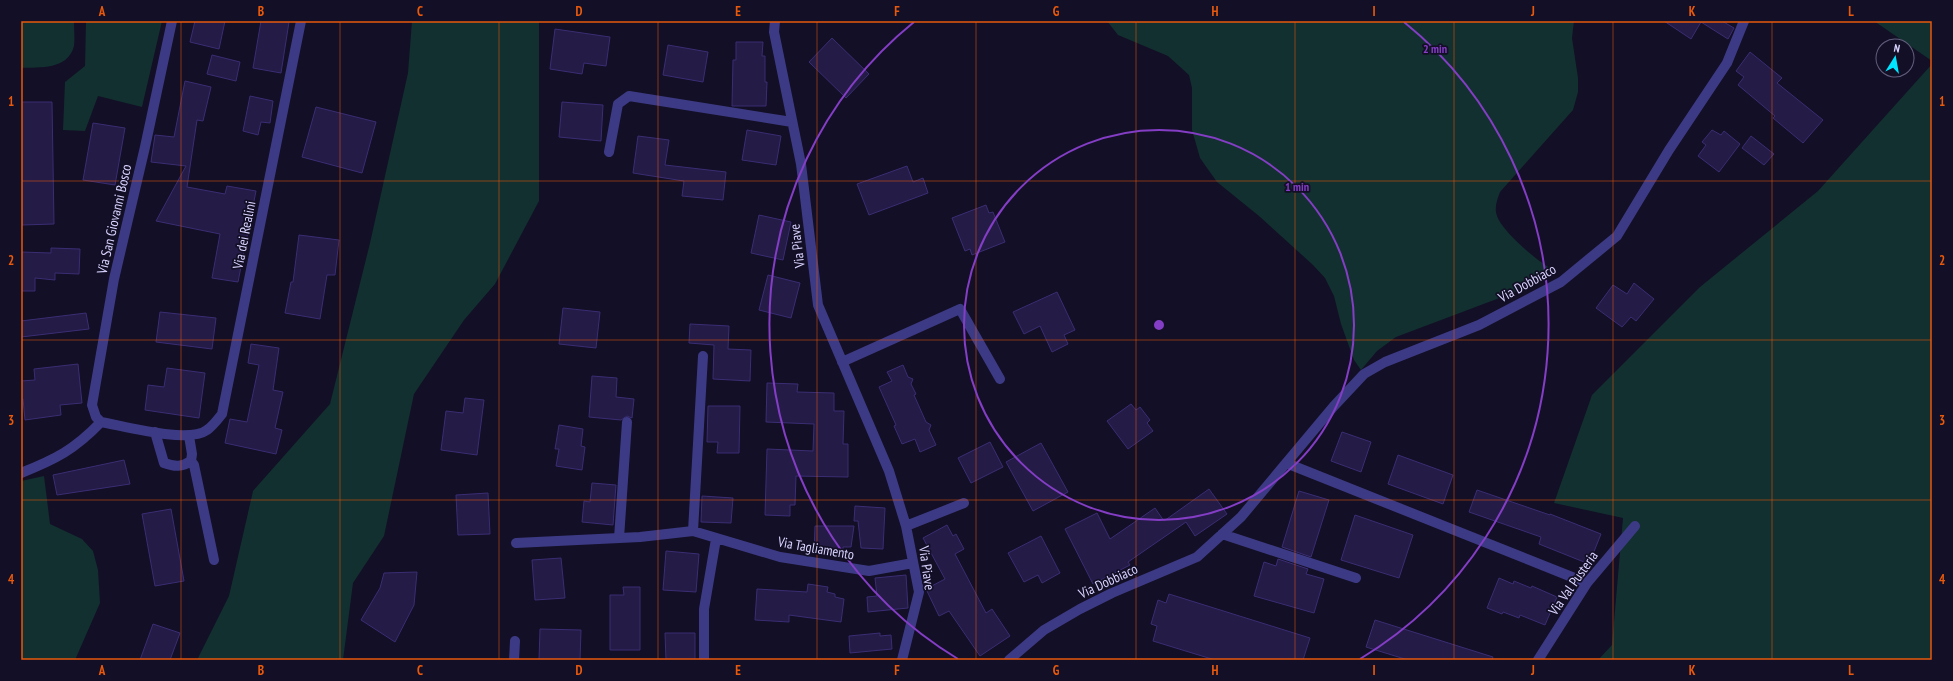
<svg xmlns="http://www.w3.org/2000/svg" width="1953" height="681" viewBox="0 0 1953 681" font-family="'PT Sans Narrow',sans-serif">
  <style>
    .green { fill: #12302f }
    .building { fill: #241b47; stroke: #3b2d73 }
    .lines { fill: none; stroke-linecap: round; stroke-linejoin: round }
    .minor { stroke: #3d3a85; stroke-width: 10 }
    .grid { fill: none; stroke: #e8590c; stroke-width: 1; stroke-opacity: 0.55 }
    .ring { fill: none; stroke: #843dc5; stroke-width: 2 }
    .labels { text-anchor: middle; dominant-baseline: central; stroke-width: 3.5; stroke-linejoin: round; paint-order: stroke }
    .street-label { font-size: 14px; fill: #d9d4ff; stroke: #130f26 }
    .centre { fill: #843dc5; stroke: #130f26; stroke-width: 2 }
    .ring-label { font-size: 12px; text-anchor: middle; font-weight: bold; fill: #843dc5; stroke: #130f26; stroke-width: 3.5; stroke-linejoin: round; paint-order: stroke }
    .neatline { fill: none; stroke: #e8590c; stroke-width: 1.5 }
    .grid-label { font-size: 13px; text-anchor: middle; font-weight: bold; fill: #e8590c }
  </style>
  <rect width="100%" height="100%" fill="#130f26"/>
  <path class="green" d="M 21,21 L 74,21 C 74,29 75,38 74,46 C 68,70 40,67 21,68 Z
    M 86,21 L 162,21 L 142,107 L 98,96 L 85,131 L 63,130 L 65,82 L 85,66 Z
    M 412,21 L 539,21 L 539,201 L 495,284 L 464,320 L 414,394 L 384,536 L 353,583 L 343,660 L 197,660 L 229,596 L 253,491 L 330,404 L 370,243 L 408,73 Z
    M 1107,21 L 1574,21 L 1572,38 L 1578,78 L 1578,92 L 1573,110 L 1500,192 C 1497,200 1494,208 1497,216 C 1502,231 1536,260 1550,268 L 1526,288 L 1396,337 L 1377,351 L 1361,370 L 1354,360 L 1341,324 L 1334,296 L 1325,278 L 1313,265 L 1259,216 L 1217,182 L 1200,158 L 1192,130 L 1192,88 L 1189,75 L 1168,56 L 1118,35 Z
    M 1874,21 L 1932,21 L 1932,61 Z
    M 1932,64 L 1932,660 L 1598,660 L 1612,645 L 1623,518 L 1554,503 L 1592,395 L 1700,287 L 1818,191 Z
    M 44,476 L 50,524 L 82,539 L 93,551 L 98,570 L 100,603 L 75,660 L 21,660 L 21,481 Z"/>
  <path class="building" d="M 195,21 L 225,21 L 219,49 L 190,42 Z
    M 261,21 L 289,22 L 281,73 L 253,68 Z
    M 1664,21 L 1722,21 L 1734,28 L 1728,39 L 1701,22 L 1691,39 Z
    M 555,29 L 610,37 L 606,66 L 584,63 L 582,74 L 550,69 Z
    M 832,38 L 869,74 L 846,98 L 809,62 Z
    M 736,42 L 763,42 L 762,56 L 765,56 L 765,82 L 767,82 L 766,106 L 732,106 L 733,60 L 736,60 Z
    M 668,45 L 708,52 L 703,82 L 663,75 Z
    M 1750,52 L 1782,78 L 1777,83 L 1823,120 L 1803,143 L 1773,118 L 1775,116 L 1738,85 L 1744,77 L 1736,71 Z
    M 212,55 L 240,62 L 236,81 L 207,74 Z
    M 185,81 L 211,87 L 203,121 L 197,120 L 187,187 L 225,194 L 227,186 L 256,191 L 238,282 L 212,278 L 220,234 L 156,221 L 186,166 L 151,162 L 155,135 L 174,137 Z
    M 250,96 L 273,101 L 270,123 L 261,122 L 258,135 L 243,131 Z
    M 21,102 L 52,102 L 54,224 L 22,225 Z
    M 562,102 L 603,105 L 601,141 L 559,137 Z
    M 316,107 L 376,122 L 362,173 L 302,157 Z
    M 93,123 L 125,128 L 115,185 L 83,180 Z
    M 747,130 L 781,136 L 776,165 L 742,160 Z
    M 1712,130 L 1721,135 L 1724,131 L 1740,144 L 1719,172 L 1698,156 L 1706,145 L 1702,142 Z
    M 638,136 L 669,140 L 665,165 L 726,172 L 723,200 L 682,196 L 684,181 L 633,173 Z
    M 1751,136 L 1774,154 L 1764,165 L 1742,148 Z
    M 907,166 L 913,182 L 923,178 L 928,193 L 869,215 L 857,184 Z
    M 986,205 L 989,213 L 993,212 L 1005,242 L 972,255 L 970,249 L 965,251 L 952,218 Z
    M 759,215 L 791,222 L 783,260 L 751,253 Z
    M 299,235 L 339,240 L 335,275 L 327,275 L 320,319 L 285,313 L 291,282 L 293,282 Z
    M 51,248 L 80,249 L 79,274 L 55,273 L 55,280 L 35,278 L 35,291 L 21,291 L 21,252 L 51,253 Z
    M 768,275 L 800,283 L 791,318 L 759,310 Z
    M 1634,283 L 1654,299 L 1636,321 L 1631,317 L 1622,327 L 1596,308 L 1613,285 L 1627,294 Z
    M 1057,292 L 1075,330 L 1064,335 L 1068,344 L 1052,352 L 1040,326 L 1024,334 L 1013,312 Z
    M 563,308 L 600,312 L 596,348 L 559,344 Z
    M 160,312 L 216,318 L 212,349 L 156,342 Z
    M 86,313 L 89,329 L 21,337 L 21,321 Z
    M 690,324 L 729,326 L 728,349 L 751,350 L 750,381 L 713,379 L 714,345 L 689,343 Z
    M 251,344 L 279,348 L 273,390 L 283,392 L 275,428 L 282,430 L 276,454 L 225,443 L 230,419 L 247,422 L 259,365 L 248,363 Z
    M 78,364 L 82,403 L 60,405 L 61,415 L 25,420 L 23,399 L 21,399 L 21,381 L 35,380 L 34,369 Z
    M 903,365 L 908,377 L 913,379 L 911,384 L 916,394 L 914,395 L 926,422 L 931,425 L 929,430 L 936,445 L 920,452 L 915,439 L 902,444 L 894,426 L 896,425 L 879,387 L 892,381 L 887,372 Z
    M 167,368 L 205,373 L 199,418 L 145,410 L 148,385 L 164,387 Z
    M 592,376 L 617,378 L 616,397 L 634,399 L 632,418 L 627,416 L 621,420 L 589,417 Z
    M 767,383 L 798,384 L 797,392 L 834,393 L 834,411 L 844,411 L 843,444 L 848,444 L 848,477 L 796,476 L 795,505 L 790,505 L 790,516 L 765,515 L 767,449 L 813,451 L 814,424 L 766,422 Z
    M 465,398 L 484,400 L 477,455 L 441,450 L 446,411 L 463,413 Z
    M 1131,404 L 1136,410 L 1140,407 L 1150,420 L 1147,423 L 1153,431 L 1128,449 L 1107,421 Z
    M 708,406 L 740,406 L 739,453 L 717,453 L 718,442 L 707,442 Z
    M 559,425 L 583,429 L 581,446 L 585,447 L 582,470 L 556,466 L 559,449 L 555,449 Z
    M 1342,432 L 1371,442 L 1361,472 L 1331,461 Z
    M 990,442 L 1003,467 L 971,483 L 958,458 Z
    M 1041,443 L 1068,492 L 1033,511 L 1006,462 Z
    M 1398,455 L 1453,475 L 1443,504 L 1388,484 Z
    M 124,460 L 130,484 L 57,495 L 53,475 Z
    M 592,483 L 616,485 L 613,525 L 582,522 L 584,501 L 590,502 Z
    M 1209,489 L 1227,514 L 1195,536 L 1186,522 L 1128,562 L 1130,565 L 1093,584 L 1065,529 L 1097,513 L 1110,539 L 1155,508 L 1164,521 Z
    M 1477,490 L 1550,515 L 1550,514 L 1601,534 L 1589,564 L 1539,544 L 1541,537 L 1469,512 Z
    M 1299,491 L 1329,500 L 1311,557 L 1282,547 Z
    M 488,493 L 490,534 L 458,535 L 456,495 Z
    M 702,496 L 733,498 L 731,523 L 701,522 Z
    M 855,506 L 885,508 L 883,549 L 861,548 L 858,521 L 854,521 Z
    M 171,509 L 184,581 L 155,586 L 142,514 Z
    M 1355,515 L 1413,535 L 1399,578 L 1341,560 Z
    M 947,525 L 953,536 L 956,534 L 964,549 L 955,554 L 986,613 L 992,609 L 1010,636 L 980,656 L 949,611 L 939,616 L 926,589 L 945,579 L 923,538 Z
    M 815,526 L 854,526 L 851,547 L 843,547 L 843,554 L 814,553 Z
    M 1041,536 L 1060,573 L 1042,583 L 1038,575 L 1024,582 L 1008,553 Z
    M 666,551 L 699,554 L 696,592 L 663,590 Z
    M 561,558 L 565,598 L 535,600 L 532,560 Z
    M 1278,559 L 1308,569 L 1306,574 L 1324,579 L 1314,613 L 1254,596 L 1264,562 L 1276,566 Z
    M 417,572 L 414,605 L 395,642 L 361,620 L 380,588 L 384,573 Z
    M 906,575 L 908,608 L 868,612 L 867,597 L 877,596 L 875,578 Z
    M 1499,578 L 1513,584 L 1514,581 L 1531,588 L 1532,586 L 1557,597 L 1545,625 L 1520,615 L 1519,618 L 1503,612 L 1502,614 L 1487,608 Z
    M 808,584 L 828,587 L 827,592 L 835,594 L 835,597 L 844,599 L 841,622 L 789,615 L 789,622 L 755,620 L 757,589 L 807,592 Z
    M 623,587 L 640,587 L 640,650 L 610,650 L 610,595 L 624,595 Z
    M 1169,594 L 1310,638 L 1303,660 L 1215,660 L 1153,641 L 1157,626 L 1151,624 L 1158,600 L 1166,603 Z
    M 1375,620 L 1493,657 L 1492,660 L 1408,660 L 1366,647 Z
    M 153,624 L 180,633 L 170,660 L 140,660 Z
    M 540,629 L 581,630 L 580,660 L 539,660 Z
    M 665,633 L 695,633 L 695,660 L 666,660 Z
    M 880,633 L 880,636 L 891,635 L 892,649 L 850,653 L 849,636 Z"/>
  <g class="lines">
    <path class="minor" d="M 775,21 L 774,32 L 801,164 L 818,305 L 889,471 L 906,526 L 919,592 L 902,660
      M 609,152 L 618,104 L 629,96 L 792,122
      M 842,362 L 960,309 L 1000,379
      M 101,422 C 124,426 188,444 207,430 C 213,426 218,419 222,414 L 301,21
      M 101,422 L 96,417 L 92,405 L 114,279 L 145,147 L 172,21
      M 155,432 L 164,463 C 175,467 182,467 191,461 L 192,454 L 189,436
      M 191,461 L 194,465 L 214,560
      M 1286,463 L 1587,583
      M 21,473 C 56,459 74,450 101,422
      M 906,526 L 964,503
      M 693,531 L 703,356
      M 1222,534 L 1356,578
      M 619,538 L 627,422
      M 516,543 L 640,537 L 693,531 L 780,557 L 869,571 L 913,563
      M 514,660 L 515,641
      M 704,660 L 704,609 L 716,539
      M 1009,660 L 1044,630 L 1080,609 L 1112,593 L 1197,557 L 1241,517 L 1334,406 L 1364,374 L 1385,362 L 1479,325 L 1561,282 L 1617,236 L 1669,150 L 1727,63 L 1744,21
      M 1538,660 L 1587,583 L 1635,526"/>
  </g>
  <path class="grid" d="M 181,21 L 181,660M 340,21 L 340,660M 499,21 L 499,660M 658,21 L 658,660M 817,21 L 817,660M 976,21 L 976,660M 1136,21 L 1136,660M 1295,21 L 1295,660M 1454,21 L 1454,660M 1613,21 L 1613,660M 1772,21 L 1772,660M 21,181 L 1932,181M 21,340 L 1932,340M 21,500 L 1932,500"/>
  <g class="ring">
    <circle cx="1159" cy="325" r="195"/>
    <path d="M958 659A390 390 0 0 1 914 22M1404 22A390 390 0 0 1 1360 659"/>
  </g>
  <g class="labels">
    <g class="street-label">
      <text transform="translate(114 219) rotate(-77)">Via San Giovanni Bosco</text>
      <text transform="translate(244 235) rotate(-79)">Via dei Realini</text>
      <text transform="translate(797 246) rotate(-97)">Via Piave</text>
      <text transform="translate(1527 283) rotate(-29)">Via Dobbiaco</text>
      <text transform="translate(816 548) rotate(10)">Via Tagliamento</text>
      <text transform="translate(927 568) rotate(82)">Via Piave</text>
      <text transform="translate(1108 581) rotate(-25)">Via Dobbiaco</text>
      <text transform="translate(1573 583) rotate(-55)">Via Val Pusteria</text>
    </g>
  </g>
  <circle cx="1159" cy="325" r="6" class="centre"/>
  <g class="ring-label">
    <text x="1435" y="53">2 min</text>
    <text x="1297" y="191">1 min</text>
  </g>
  <rect width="1953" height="681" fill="none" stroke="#130f26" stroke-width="44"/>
  <g transform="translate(1895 58) rotate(11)"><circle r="19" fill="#130f26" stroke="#625e7d"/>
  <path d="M0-3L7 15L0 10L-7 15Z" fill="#00e5ff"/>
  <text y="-6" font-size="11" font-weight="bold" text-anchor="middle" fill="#d9d4ff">N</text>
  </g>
  <rect x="22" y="22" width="1909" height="637" class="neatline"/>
  <g class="grid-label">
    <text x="102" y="16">A</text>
    <text x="261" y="16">B</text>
    <text x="420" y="16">C</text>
    <text x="579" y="16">D</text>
    <text x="738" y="16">E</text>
    <text x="897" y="16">F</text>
    <text x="1056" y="16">G</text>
    <text x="1215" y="16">H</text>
    <text x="1374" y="16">I</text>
    <text x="1533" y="16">J</text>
    <text x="1692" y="16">K</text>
    <text x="1851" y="16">L</text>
    <text x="11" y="106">1</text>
    <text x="1942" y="106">1</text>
    <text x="11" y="265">2</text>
    <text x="1942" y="265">2</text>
    <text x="11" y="425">3</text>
    <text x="1942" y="425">3</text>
    <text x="11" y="584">4</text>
    <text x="1942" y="584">4</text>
    <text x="102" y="675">A</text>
    <text x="261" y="675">B</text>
    <text x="420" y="675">C</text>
    <text x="579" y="675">D</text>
    <text x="738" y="675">E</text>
    <text x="897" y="675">F</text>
    <text x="1056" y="675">G</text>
    <text x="1215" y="675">H</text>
    <text x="1374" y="675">I</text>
    <text x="1533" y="675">J</text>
    <text x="1692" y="675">K</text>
    <text x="1851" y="675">L</text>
  </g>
</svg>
